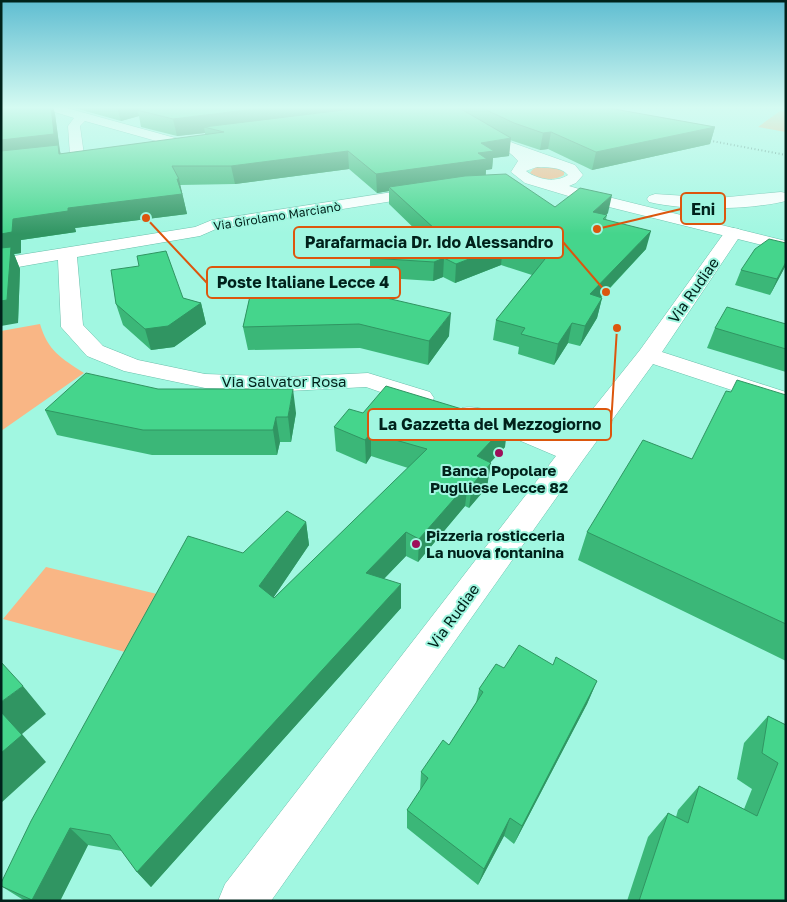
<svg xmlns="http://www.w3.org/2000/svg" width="787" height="902" viewBox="0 0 787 902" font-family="'Golos Text',sans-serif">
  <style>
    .green { fill: #f9b685 }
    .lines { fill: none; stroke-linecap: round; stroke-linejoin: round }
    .street-casing { stroke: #6abfab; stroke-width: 1 }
    .secondary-casing { stroke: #6abfab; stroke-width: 1 }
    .street { fill: #fff; fill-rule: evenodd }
    .secondary { fill: #fff; fill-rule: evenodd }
    .rail { stroke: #4e897b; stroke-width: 2; stroke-dasharray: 1 2.5; stroke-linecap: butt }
    .wall { fill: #3bb778 }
    .shaded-wall { fill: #309562 }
    .building { fill: #45d58c; stroke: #309562 }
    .poi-dot { fill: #9e0f5a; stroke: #a1f7e1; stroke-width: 2 }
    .labels { text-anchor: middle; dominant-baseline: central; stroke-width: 4; stroke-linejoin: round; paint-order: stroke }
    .far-street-label { font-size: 12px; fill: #00221b; stroke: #a1f7e1 }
    .street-label { font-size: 15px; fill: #00221b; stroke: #a1f7e1 }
    .poi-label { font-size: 15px; font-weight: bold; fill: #00221b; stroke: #a1f7e1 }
    .leader { fill: none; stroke: #dc560d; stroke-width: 2 }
    .callout-dot { fill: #dc560d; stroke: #a1f7e1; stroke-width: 2 }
    .callout { fill: #a1f7e1; stroke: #dc560d; stroke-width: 2 }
    .callout-label { font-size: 16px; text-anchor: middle; font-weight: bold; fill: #00221b }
  </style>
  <rect width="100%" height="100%" fill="#a1f7e1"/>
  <path class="green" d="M 780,111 L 786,112 L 786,132 L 758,127 Z
    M 537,167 L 556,168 L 564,172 L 564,175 C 554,181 540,180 530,173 L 533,169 Z
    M 40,324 C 48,351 61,358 84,373 L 1,431 L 1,331 Z
    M 46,567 L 161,595 L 125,652 L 3,619 Z"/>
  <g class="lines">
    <g class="street-casing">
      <path id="street" d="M 43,107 L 63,107 L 179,139 L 181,142 L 174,146 L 85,121 L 80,126 L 84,155 L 77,159 L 72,158 L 70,155 L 68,126 L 74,118 L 45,109 Z
        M 425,187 L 431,189 L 433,192 L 431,195 L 216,229 L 200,236 L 77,257 L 83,325 L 103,346 L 138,360 L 205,374 L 288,377 L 368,373 L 430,392 L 434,398 L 430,404 L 421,406 L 366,387 L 288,391 L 205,388 L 124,371 L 87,356 L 61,327 L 58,260 L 1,270 L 1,258 L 195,227 L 212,220 Z
        M 733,228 L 739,229 L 742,233 L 662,352 L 786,392 L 786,408 L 653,364 L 583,460 L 271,901 L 218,901 L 225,884 L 556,456 L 509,436 L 462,420 L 458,414 L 462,408 C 484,402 545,431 568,440 L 640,350 L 727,229 Z"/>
    </g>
    <g class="secondary-casing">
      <path id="secondary" d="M 476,125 L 513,143 L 575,165 L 583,175 L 576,183 L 569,186 L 596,194 L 786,241 L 786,251 L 585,201 L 525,183 L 511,172 L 518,161 C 506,147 488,140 471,132 L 470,129 ZM 537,167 C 548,168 560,166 568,175 C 556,183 538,180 526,171 Z
        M 781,192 L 786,193 L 786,201 C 749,210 686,211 649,202 L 647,199 L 649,196 L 655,194 L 718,198 Z"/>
    </g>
    <use href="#street" class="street"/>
    <use href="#secondary" class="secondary"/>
    <path class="rail" d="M 696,138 L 786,155"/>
  </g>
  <path class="wall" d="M 1,107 L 53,107 L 55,114 L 60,154 L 205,135 L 205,133 L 177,136 L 141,127 L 139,116 L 121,121 L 71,107 L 603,107 L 715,127 L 710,144 L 592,170 L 548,149 L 540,150 L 510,140 L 509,156 L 493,158 L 492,169 L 486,170 L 486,175 L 555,207 L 608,213 L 606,215 L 607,215 L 606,219 L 646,249 L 601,298 L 602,298 L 597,318 L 580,346 L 568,343 L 554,365 L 518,354 L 519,347 L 493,340 L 496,320 L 532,275 L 501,265 L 455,283 L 443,277 L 433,281 L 370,277 L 370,258 L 421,240 L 421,235 L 389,204 L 389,191 L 377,193 L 349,169 L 235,184 L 180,185 L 187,214 L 75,228 L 76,232 L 21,240 L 21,253 L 14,254 L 20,269 L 18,323 Z
    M 786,265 L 770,295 L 735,285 L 741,270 Z
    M 250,296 L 449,336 L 428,365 L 360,348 L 248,350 L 243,327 Z
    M 183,298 L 201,303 L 206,324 L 174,347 L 151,350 L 123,325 L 116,304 Z
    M 786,324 L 786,372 L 707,348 L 715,328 Z
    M 158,389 L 296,413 L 291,442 L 280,442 L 277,455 L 152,455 L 57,435 L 45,410 Z
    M 731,392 L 786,395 L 786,661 L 578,560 L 587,532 L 692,459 Z
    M 363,413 L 505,447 L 490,462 L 487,487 L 469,508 L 465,506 L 418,562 L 406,556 L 384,579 L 401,608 L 151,887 L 137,872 L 122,851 L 88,845 L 60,901 L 25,901 L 1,886 L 243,553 L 306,522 L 309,545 L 273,598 L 274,598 L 408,468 L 371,456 L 366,464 L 336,451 L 334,427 Z
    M 553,665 L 597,681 L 587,704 L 514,844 L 504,836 L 478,885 L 407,828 L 407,810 L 420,791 L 421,772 L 449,745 L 476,703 L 479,689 L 504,668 Z
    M 768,716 L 786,725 L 786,901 L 627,901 L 648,837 L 668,813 L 676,817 L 678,810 L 699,786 L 744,809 L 752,789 L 737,779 L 744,743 Z"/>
  <path class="shaded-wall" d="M 51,107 L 53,107 L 55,114 L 60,151 L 64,163 L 1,159 L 1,140 Z
    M 117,107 L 165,107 L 137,110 L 139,116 L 121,121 Z
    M 271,107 L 398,107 L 204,127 L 205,133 L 177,136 L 173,119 Z
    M 715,127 L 710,144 L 592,170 L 596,152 Z
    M 551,132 L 548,149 L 540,150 L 543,133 Z
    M 511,138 L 509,156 L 493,158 L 492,169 L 486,170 L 485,178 L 389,187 L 389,191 L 377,193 L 376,174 L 481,143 Z
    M 348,151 L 349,169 L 235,184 L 231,166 Z
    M 179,179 L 187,214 L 75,228 L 76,232 L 21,240 L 21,253 L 14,254 L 20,269 L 18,323 L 1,326 L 1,234 L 13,219 L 68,208 Z
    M 612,195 L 608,213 L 589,229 L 593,212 Z
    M 651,231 L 646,249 L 585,314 L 590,294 Z
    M 503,246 L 501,265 L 455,283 L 456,264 Z
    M 444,258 L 443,277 L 433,281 L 434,262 Z
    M 786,262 L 786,265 L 770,295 L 777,279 Z
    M 602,298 L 597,318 L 580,346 L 585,326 Z
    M 201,303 L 206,324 L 174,347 L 151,350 L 145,329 Z
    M 451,313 L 449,336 L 428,365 L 429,341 Z
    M 572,323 L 568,343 L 554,365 L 558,344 Z
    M 293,389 L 296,413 L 291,442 L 288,417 Z
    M 276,417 L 280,442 L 277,455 L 273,430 Z
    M 508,423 L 505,447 L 474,480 L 477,456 Z
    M 371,433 L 371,456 L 366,464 L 365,440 Z
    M 491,463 L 487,487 L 469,508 L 472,485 Z
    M 468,483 L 465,506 L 418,562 L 419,539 Z
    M 306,522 L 309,545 L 265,610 L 259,586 Z
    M 406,532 L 406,556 L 367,596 L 366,573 Z
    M 401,584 L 401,608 L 151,887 L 137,872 Z
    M 597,681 L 587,704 L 514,844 L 522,826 Z
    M 23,686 L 46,714 L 22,734 L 46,762 L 1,803 L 1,702 Z
    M 510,818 L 504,836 L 478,885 L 484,869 Z
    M 70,828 L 88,845 L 60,901 L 34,901 L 32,900 Z"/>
  <path class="building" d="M 1,107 L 51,107 L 54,134 L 1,140 Z
    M 147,107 L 271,107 L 173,119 L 137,110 Z
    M 368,107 L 456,107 L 461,109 L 511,138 L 481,143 L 494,151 L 478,153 L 487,159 L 376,174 L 348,151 L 231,166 L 172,166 L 179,179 L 177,179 L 182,194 L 68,208 L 68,211 L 13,219 L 12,232 L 1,234 L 1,151 L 58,145 L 59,154 L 224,132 L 204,127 Z
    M 480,107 L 603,107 L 715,127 L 596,152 L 551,132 L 543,133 L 514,123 Z
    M 506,174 L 555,207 L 580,188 L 612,195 L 593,212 L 607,215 L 603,219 L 651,231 L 590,294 L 602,298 L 585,326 L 572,323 L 558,344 L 521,334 L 525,328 L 496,320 L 545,259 L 503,246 L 456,264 L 444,258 L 434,262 L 370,258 L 427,238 L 421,235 L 436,230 L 389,187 L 465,176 Z
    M 769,239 L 786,243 L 786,262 L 777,279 L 741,270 L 755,249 Z
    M 11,247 L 7,300 L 1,301 L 1,248 Z
    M 166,251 L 183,298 L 201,303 L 168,326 L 145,329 L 116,304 L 111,270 L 139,266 L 137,256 Z
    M 365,293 L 451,313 L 429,341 L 359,324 L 243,327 L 250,296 Z
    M 727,307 L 786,324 L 786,349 L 715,328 Z
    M 86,373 L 158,389 L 293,389 L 288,417 L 276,417 L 273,430 L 143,430 L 45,410 Z
    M 737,380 L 786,395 L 786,624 L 587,532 L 643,440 L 692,459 L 726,391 L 731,392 Z
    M 386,386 L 508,423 L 477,456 L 491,463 L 472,485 L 468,483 L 419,539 L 406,532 L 366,573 L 401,584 L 137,872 L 110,835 L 70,828 L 32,900 L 1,886 L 1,883 L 31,821 L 188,536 L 243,553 L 287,511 L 306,522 L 259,586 L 274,598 L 427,449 L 371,433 L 365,440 L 334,427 L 349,409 L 363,413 Z
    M 519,645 L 553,665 L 556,657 L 597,681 L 522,826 L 510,818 L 484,869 L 407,810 L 428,778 L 421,772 L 443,740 L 449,745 L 483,692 L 479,689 L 496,664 L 504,668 Z
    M 1,662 L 23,686 L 1,702 Z
    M 1,712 L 22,735 L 1,753 Z
    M 768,716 L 786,725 L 786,901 L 639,901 L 668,813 L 688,823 L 699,786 L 757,816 L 778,763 L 762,753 Z"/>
  <linearGradient id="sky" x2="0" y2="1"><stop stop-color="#5fbdd1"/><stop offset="0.46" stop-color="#d5fbf2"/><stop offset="1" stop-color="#d5fbf2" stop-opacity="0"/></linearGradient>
  <rect width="787" height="234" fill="url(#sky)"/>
  <g class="poi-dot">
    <circle cx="499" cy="453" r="5"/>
    <circle cx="416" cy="544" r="5"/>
  </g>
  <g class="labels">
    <g class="far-street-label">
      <text transform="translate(277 216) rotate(-9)">Via Girolamo Marcianò</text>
    </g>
    <g class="street-label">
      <text transform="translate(693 290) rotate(-55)">Via Rudiae</text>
      <text x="284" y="381">Via Salvator Rosa</text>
      <text transform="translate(453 616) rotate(-54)">Via Rudiae</text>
    </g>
    <g class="poi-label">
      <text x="499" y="470">Banca Popolare<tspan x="499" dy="17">Puglliese Lecce 82</tspan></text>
      <text x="426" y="535" text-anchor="start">Pizzeria rosticceria<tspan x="426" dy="17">La nuova fontanina</tspan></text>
    </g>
  </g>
  <path class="leader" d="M597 229L681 209M606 292L563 242M146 218L207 283M617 328L611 425"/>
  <g class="callout-dot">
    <circle cx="597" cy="229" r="5"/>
    <circle cx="606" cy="292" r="5"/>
    <circle cx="146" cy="218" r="5"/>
    <circle cx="617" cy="328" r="5"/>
  </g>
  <g class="callout">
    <rect x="681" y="193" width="44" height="31" rx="5"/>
    <rect x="294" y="227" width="269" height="31" rx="5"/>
    <rect x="207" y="267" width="193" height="31" rx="5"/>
    <rect x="368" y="409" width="243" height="31" rx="5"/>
  </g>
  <g class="callout-label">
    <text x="703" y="215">Eni</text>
    <text x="429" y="248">Parafarmacia Dr. Ido Alessandro</text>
    <text x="303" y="288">Poste Italiane Lecce 4</text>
    <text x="490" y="430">La Gazzetta del Mezzogiorno</text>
  </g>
  <rect width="787" height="902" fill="none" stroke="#00221b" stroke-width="5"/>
</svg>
